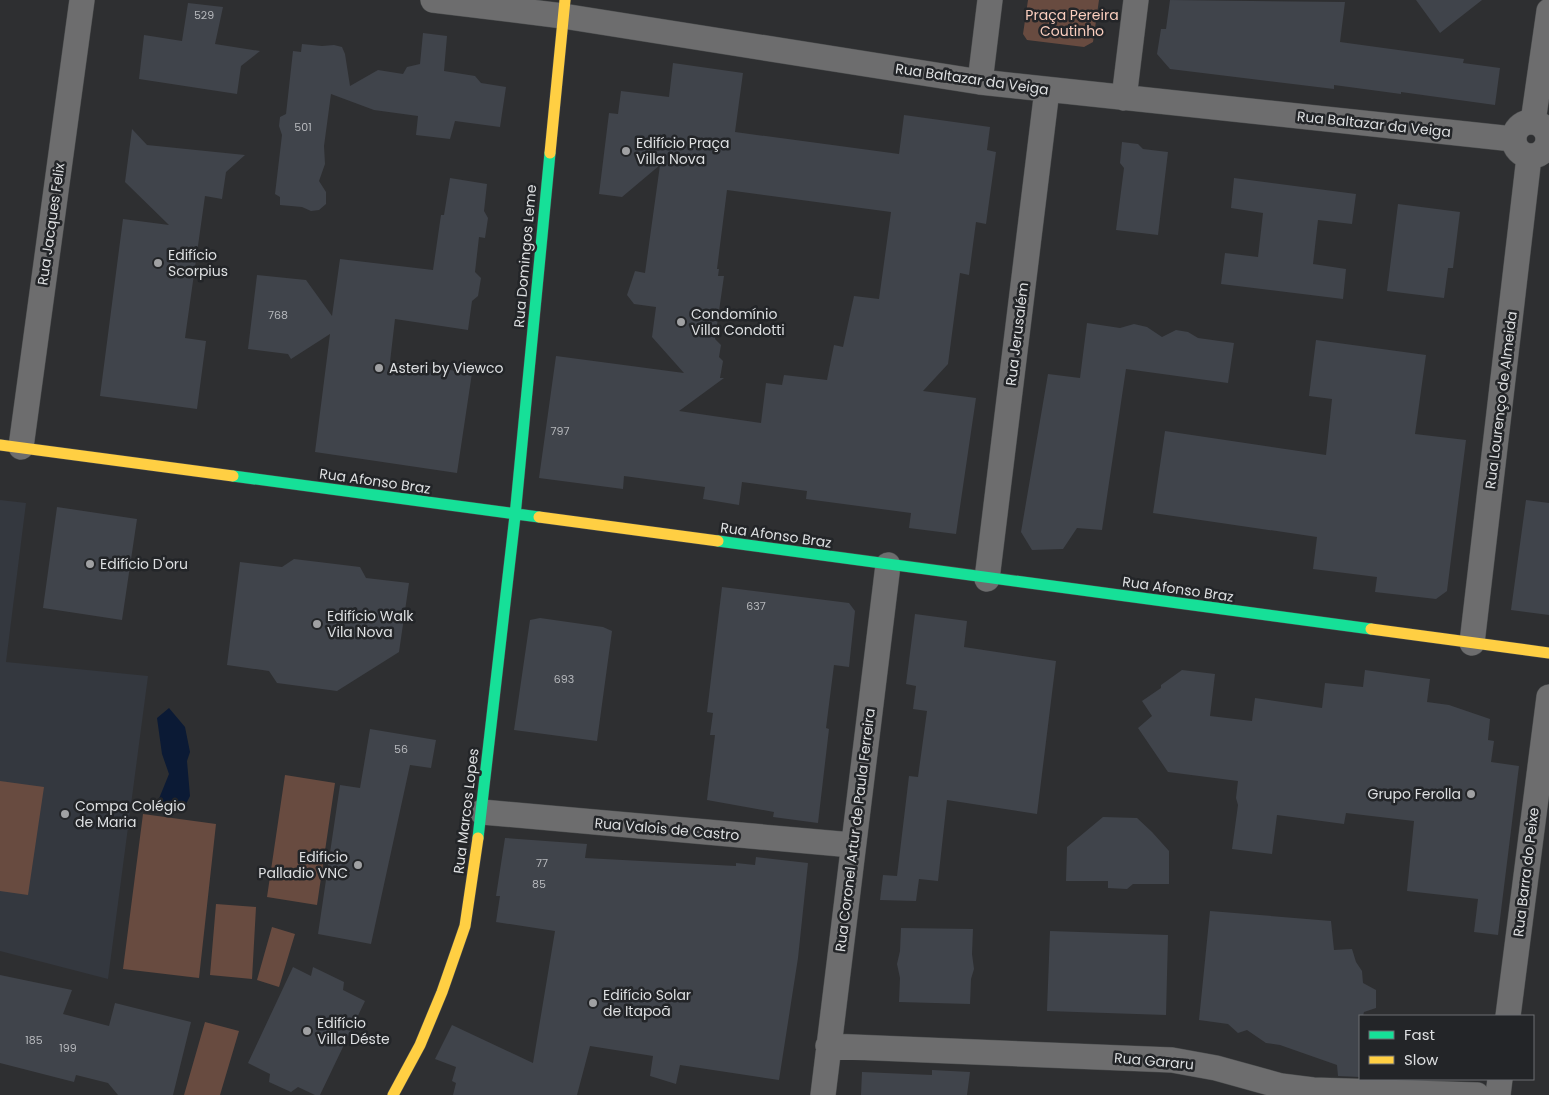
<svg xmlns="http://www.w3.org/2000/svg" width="1549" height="1095" viewBox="0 0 1549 1095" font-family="Poppins,sans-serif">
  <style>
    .built { fill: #34383f }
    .green { fill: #684b40 }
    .water { fill: #0b1a35 }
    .building { fill: #40444b; fill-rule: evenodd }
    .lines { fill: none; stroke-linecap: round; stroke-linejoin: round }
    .street-casing { stroke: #4a4c4d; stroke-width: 26 }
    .fast-casing { stroke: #4a4c4d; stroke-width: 12 }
    .slow-casing { stroke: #4a4c4d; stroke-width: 12 }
    .street { stroke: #6d6d6e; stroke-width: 25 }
    .fast { stroke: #16e098; stroke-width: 11 }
    .slow { stroke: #ffcf43; stroke-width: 11 }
    .poi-dot { fill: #a0a1a3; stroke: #232528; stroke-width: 2 }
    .labels { text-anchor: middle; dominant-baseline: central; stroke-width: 5; stroke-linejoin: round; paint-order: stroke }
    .number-label { font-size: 11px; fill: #b6b8bc }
    .park-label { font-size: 14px; fill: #facebe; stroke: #232528 }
    .street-label { font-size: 14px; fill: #dddfe1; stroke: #232528 }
    .poi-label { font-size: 14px; fill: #dddfe1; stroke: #232528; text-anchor: start }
  </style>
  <rect width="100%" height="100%" fill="#2e2f31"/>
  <path class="built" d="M 0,500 L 26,503 L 6,662 L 148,676 L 108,979 L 0,951 Z"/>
  <path class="green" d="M 1028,0 L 1099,0 L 1093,42 L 1084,47 L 1027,40 L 1023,34 Z
    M 285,775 L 335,783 L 317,905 L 267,897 Z
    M 0,781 L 44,787 L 28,895 L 0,891 Z
    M 143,814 L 216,824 L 199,978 L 123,969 Z
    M 216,904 L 256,907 L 252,979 L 210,975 Z
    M 272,927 L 295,934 L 279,987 L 257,980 Z
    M 205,1022 L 239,1031 L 220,1095 L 184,1095 Z"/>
  <path class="water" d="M 169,708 L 185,727 L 190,752 L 187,761 L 190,796 L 183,810 L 156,806 L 169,774 L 162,754 L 157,718 Z"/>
  <path class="building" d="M 1170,0 L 1345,2 L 1340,42 L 1464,59 L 1463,63 L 1500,68 L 1495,105 L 1401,92 L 1401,94 L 1334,85 L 1334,89 L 1170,69 L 1157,54 L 1161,29 L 1166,29 Z
    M 1416,0 L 1482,0 L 1440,33 Z
    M 188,3 L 223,7 L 215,44 L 260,51 L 241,66 L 237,94 L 139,79 L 144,35 L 182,41 Z
    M 423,33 L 447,36 L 444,71 L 475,76 L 481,83 L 506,87 L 500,127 L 455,121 L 450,139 L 416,135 L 418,116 L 374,110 L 331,94 L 324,146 L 325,164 L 319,181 L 326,192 L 326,204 L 319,210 L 311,211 L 302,207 L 280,205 L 280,197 L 275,194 L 282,135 L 279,126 L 280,117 L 286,114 L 293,51 L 301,52 L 302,44 L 322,46 L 334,45 L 342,47 L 345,54 L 350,86 L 378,70 L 403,74 L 407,67 L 420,64 Z
    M 673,63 L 743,73 L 735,132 L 899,154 L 904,115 L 990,127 L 987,150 L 996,152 L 986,224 L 976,222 L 969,275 L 960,273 L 948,364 L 923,391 L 976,398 L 956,534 L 909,528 L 911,513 L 806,499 L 807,491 L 742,482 L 739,505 L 703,499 L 705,487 L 624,476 L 623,489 L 539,478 L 556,356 L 684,373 L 652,337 L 656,307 L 634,304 L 627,295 L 635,271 L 645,273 L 660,165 L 622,197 L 599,194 L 609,113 L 618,114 L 621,91 L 669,97 ZM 727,190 L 891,212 L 879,299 L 854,296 L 843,347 L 834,345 L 827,380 L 784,375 L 782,385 L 766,383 L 761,423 L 679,411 L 724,378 L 720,378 L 723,361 L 719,357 L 721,345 L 715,339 L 724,276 L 718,276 L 719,269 L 717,269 Z
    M 132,129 L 147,145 L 245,155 L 226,172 L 222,199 L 205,196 L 185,338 L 206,341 L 197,409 L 100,396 L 123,219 L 169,225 L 125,182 Z
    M 1122,142 L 1138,144 L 1143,149 L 1168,152 L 1158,235 L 1116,230 L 1124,168 L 1120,163 Z
    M 450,178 L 487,184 L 484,211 L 488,218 L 485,238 L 479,237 L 475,272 L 481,278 L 478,296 L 472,301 L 468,330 L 395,319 L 390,362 L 472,373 L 457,473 L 315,452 L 330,334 L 291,359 L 288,354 L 248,349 L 257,275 L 306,280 L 332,316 L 340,259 L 433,270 L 441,215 L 444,215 Z
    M 1234,178 L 1356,194 L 1352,224 L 1318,220 L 1313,264 L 1346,269 L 1343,299 L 1221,284 L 1225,253 L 1258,257 L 1263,213 L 1231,208 Z
    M 1398,204 L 1460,212 L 1453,268 L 1448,268 L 1444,298 L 1387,291 Z
    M 1087,323 L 1120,328 L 1134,324 L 1147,327 L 1162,337 L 1176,330 L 1188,332 L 1198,338 L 1234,343 L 1228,383 L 1126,369 L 1102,530 L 1077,528 L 1063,549 L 1032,550 L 1021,532 L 1048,374 L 1080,378 Z
    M 1316,340 L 1426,355 L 1415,434 L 1466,440 L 1447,591 L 1436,599 L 1375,592 L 1377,577 L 1313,569 L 1317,537 L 1153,513 L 1165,431 L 1326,455 L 1332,399 L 1309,396 Z
    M 1526,500 L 1549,503 L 1549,615 L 1511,610 Z
    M 57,507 L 137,519 L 122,620 L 43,608 Z
    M 294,559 L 360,567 L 366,578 L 409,583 L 399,652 L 337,691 L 277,683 L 269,671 L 227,665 L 240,562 L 282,567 Z
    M 722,587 L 849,603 L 855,611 L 849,667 L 834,665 L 826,728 L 829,729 L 818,823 L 773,817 L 774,812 L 707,800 L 715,735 L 710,735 L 713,713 L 707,712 Z
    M 915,614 L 967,621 L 964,647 L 1056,661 L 1037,814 L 947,800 L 938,881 L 919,879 L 916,901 L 880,900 L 883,875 L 897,876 L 909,776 L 918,777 L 927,711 L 913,709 L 916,686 L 906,684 Z
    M 540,618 L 603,627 L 612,631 L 597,741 L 514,730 L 530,620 Z
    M 1182,670 L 1215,674 L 1210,716 L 1252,721 L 1255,698 L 1322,708 L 1325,683 L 1363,687 L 1365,670 L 1430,679 L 1427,702 L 1449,705 L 1490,719 L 1488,740 L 1494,741 L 1491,762 L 1519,766 L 1498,935 L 1474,932 L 1478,899 L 1407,891 L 1414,821 L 1346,813 L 1344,824 L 1277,815 L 1272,854 L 1232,849 L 1238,805 L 1236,798 L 1238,781 L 1168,772 L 1138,728 L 1152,716 L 1142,701 L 1161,688 L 1161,685 Z
    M 370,729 L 436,740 L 431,768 L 410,765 L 371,944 L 318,934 L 340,785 L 360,788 Z
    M 1103,817 L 1137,818 L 1152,832 L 1169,851 L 1169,884 L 1133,884 L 1127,889 L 1108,888 L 1108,881 L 1066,881 L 1067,847 Z
    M 505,838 L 587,844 L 585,858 L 736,866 L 736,863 L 755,865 L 756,857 L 808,863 L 798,958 L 779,1080 L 680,1065 L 676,1084 L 650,1076 L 653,1056 L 590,1046 L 577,1095 L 453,1095 L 456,1083 L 452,1081 L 456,1067 L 435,1059 L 452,1025 L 533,1063 L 555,931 L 496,922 L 500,896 L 496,896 Z
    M 1210,911 L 1331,921 L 1334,950 L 1352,949 L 1356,962 L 1362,971 L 1363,983 L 1376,990 L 1376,1008 L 1364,1012 L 1363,1016 L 1360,1016 L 1360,1077 L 1338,1076 L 1337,1065 L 1280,1045 L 1266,1043 L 1247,1030 L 1238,1033 L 1228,1024 L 1199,1020 Z
    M 901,928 L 973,929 L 972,954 L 974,969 L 971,979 L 970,1004 L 899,1002 L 900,978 L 897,964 L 900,951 Z
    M 1050,931 L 1168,935 L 1166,1015 L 1047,1011 Z
    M 293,967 L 311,976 L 313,967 L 344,982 L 343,990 L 365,1001 L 320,1095 L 315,1095 L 298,1087 L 291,1092 L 269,1082 L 270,1074 L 248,1063 Z
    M 0,975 L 72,990 L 63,1014 L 109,1026 L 115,1003 L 191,1022 L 173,1095 L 118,1095 L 108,1083 L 76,1075 L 74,1082 L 0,1063 Z
    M 932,1070 L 970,1072 L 967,1095 L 861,1095 L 862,1072 L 932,1075 Z"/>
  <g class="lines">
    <g class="street-casing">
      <path id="street" d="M 433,0 L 563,16 L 980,82 L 1513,139
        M 980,82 L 990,0
        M 1124,98 L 1136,0
        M1514 139a17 17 0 1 1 34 0a17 17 0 1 1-34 0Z
        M 1533,122 L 1549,11
        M 21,447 L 82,0
        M 987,579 L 1047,90
        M 1472,643 L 1529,157
        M 482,812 L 852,845
        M 1508,1016 L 1549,697
        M 828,1046 L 1172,1060 L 1216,1068 L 1281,1086 L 1313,1090 L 1477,1095
        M 823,1095 L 888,565
        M 1498,1095 L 1500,1079"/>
    </g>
    <g class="fast-casing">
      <path id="fast" d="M 233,476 L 539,517
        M 718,541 L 1371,629
        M 478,838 L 515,516 L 550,153"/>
    </g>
    <g class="slow-casing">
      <path id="slow" d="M 550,153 L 565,0
        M 0,445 L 233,476
        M 539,517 L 718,541
        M 1371,629 L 1549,653
        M 393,1095 L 420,1045 L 442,992 L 465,926 L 478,838"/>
    </g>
    <use href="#street" class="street"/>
    <use href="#fast" class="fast"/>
    <use href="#slow" class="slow"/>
  </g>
  <g class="poi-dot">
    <circle cx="626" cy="151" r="5"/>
    <circle cx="158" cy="263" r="5"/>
    <circle cx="681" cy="322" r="5"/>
    <circle cx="379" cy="368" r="5"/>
    <circle cx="90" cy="564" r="5"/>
    <circle cx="317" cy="624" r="5"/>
    <circle cx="1471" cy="794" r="5"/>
    <circle cx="65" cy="814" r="5"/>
    <circle cx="358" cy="865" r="5"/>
    <circle cx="593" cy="1003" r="5"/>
    <circle cx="307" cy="1031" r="5"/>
  </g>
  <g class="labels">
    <g class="number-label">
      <text x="204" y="15">529</text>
      <text x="303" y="127">501</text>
      <text x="278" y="315">768</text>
      <text x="560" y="431">797</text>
      <text x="756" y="606">637</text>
      <text x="564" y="679">693</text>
      <text x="401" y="749">56</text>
      <text x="542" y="863">77</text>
      <text x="539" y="884">85</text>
      <text x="34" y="1040">185</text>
      <text x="68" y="1048">199</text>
    </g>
    <g class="park-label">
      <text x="1072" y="15">Praça Pereira<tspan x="1072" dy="16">Coutinho</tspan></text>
    </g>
    <g class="street-label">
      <text transform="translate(972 79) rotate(8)">Rua Baltazar da Veiga</text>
      <text transform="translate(1374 124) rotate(6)">Rua Baltazar da Veiga</text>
      <text transform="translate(51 224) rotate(-82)">Rua Jacques Felix</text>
      <text transform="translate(525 256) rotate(-85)">Rua Domingos Leme</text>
      <text transform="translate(1017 334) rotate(-83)">Rua Jerusalém</text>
      <text transform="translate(1501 400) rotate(-83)">Rua Lourenço de Almeida</text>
      <text transform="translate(375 481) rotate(8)">Rua Afonso Braz</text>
      <text transform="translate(776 535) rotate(8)">Rua Afonso Braz</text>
      <text transform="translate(1178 589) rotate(8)">Rua Afonso Braz</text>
      <text transform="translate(466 811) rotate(-83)">Rua Marcos Lopes</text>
      <text transform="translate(667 829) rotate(5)">Rua Valois de Castro</text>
      <text transform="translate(855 830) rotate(-83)">Rua Coronel Artur de Paula Ferreira</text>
      <text transform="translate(1526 872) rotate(-83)">Rua Barra do Peixe</text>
      <text transform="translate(1154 1061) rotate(5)">Rua Gararu</text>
    </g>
    <g class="poi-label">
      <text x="636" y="143">Edifício Praça<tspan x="636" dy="16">Villa Nova</tspan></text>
      <text x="168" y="255">Edifício<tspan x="168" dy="16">Scorpius</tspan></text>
      <text x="691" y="314">Condomínio<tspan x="691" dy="16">Villa Condotti</tspan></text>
      <text x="389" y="368">Asteri by Viewco</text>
      <text x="100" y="564">Edifício D'oru</text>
      <text x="327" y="616">Edifício Walk<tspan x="327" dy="16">Vila Nova</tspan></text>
      <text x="1461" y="794" text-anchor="end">Grupo Ferolla</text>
      <text x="75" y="806">Compa Colégio<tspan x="75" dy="16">de Maria</tspan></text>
      <text x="348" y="857" text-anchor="end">Edificio<tspan x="348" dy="16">Palladio VNC</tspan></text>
      <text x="603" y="995">Edifício Solar<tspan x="603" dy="16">de Itapoã</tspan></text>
      <text x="317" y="1023">Edifício<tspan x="317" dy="16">Villa Déste</tspan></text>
    </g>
  </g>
  <rect x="1359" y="1015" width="175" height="65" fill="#232528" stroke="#6d6f72"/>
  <rect x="1369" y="1031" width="25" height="8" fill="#16e098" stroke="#6d6f72"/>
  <text x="1404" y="1040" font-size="15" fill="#dddfe1">Fast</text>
  <rect x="1369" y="1056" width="25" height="8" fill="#ffcf43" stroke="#6d6f72"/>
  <text x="1404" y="1065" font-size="15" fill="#dddfe1">Slow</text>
</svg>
